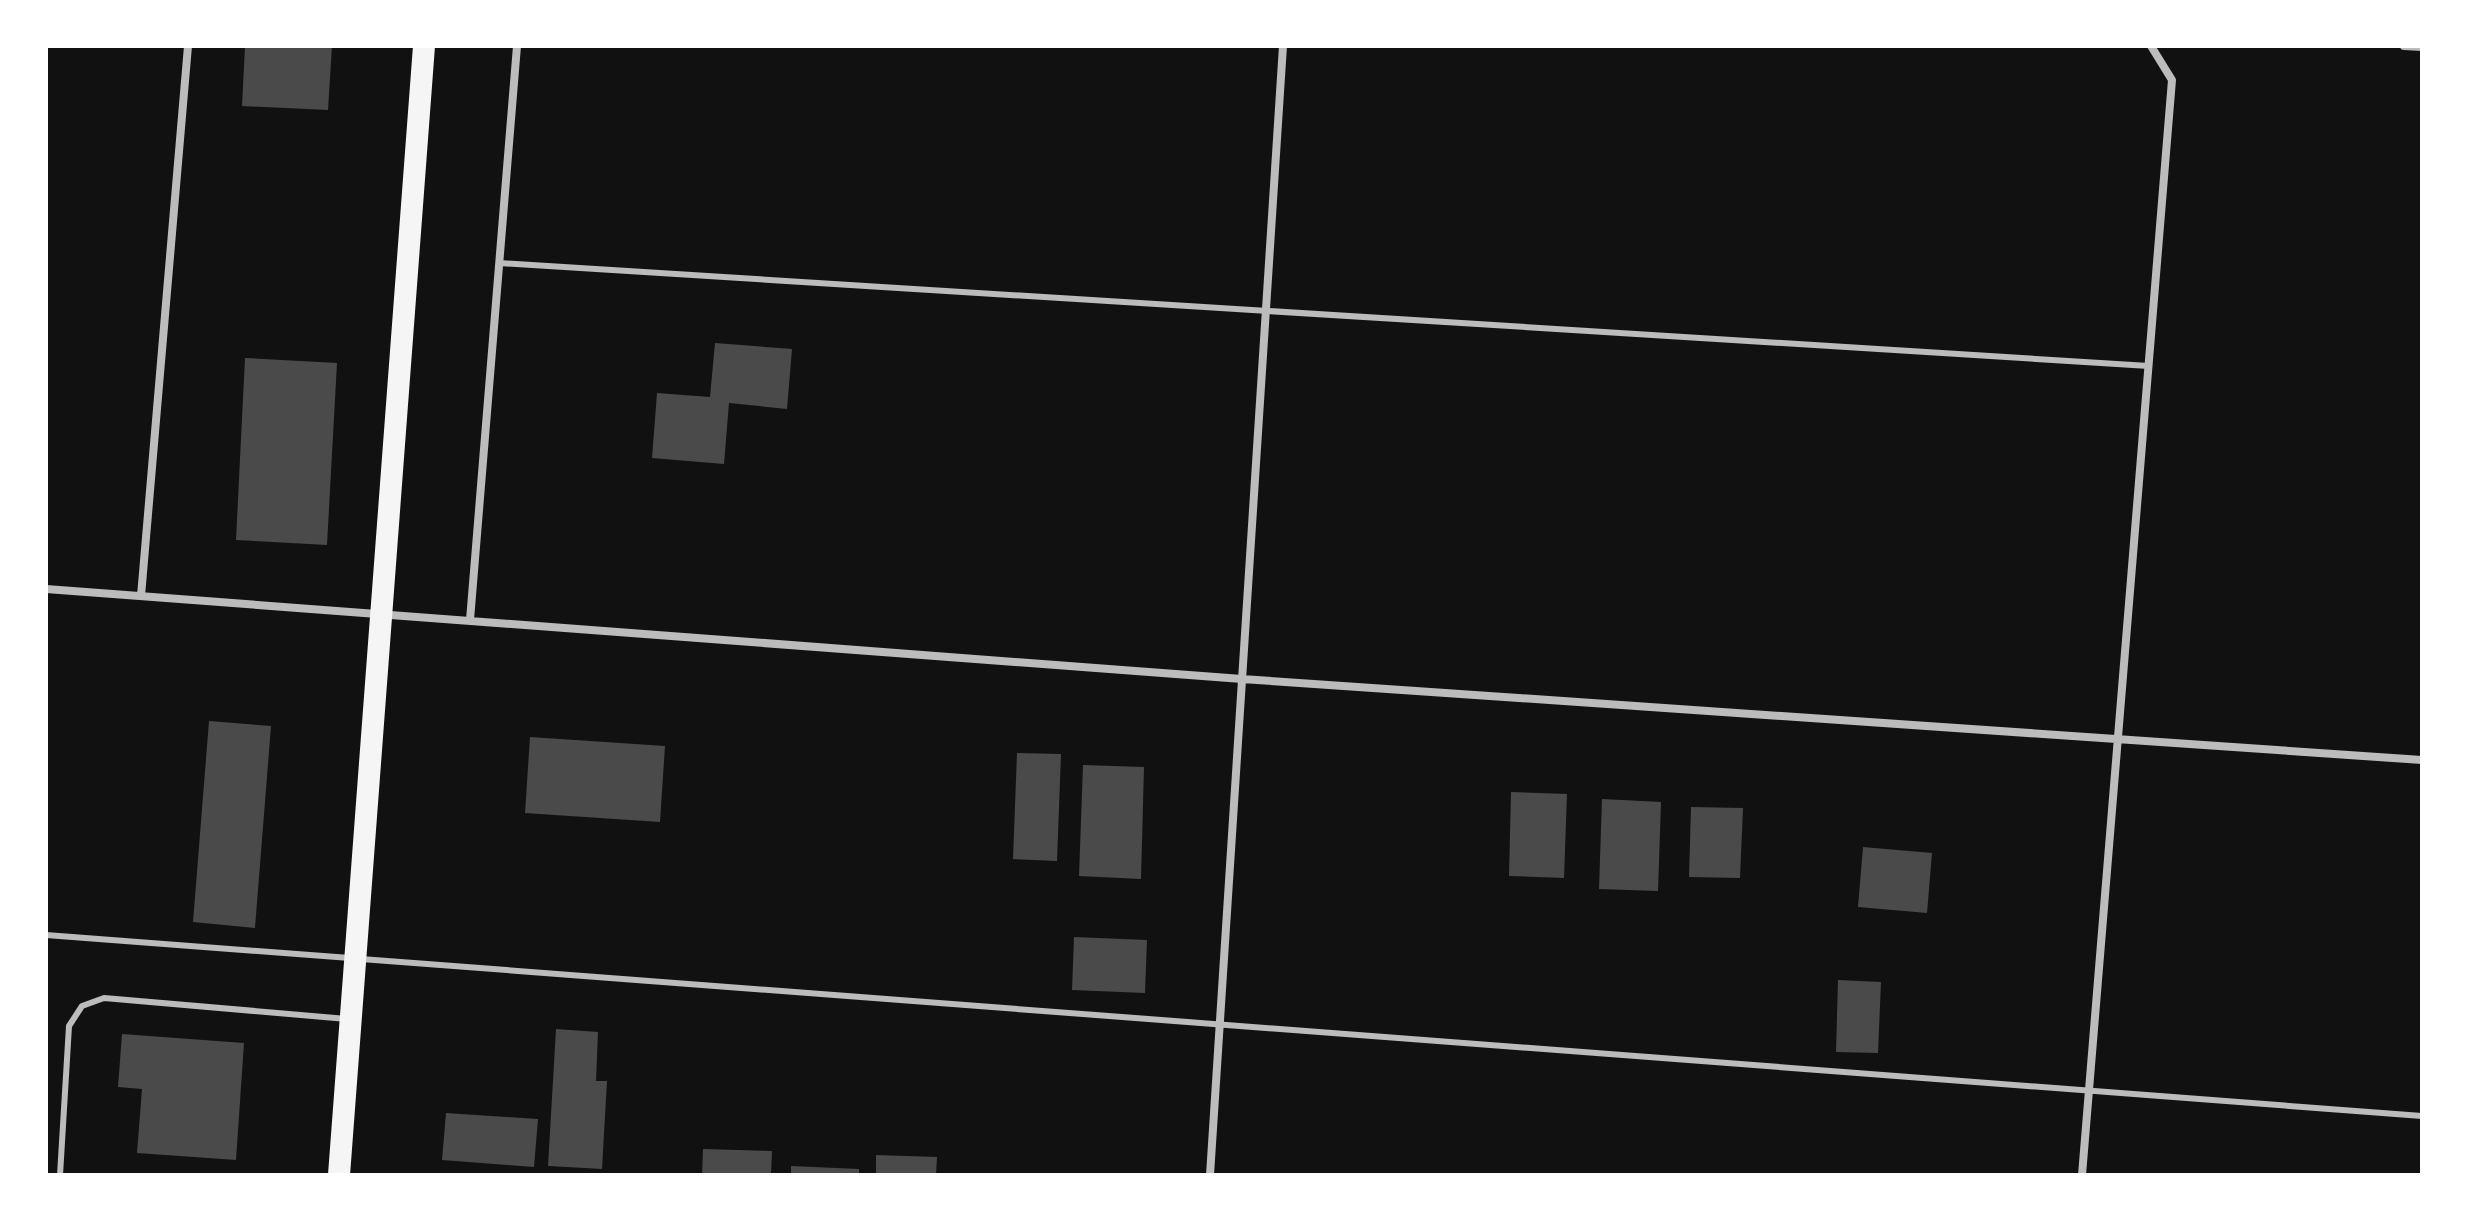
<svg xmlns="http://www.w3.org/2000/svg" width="2468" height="1221" viewBox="0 0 2468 1221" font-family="Jost,sans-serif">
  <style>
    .building { fill: #4a4a4a }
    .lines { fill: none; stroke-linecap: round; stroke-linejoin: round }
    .service { stroke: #bcbcbc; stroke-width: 6 }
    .minor { stroke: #bcbcbc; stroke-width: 8 }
    .trunk { stroke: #f5f5f5; stroke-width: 22 }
  </style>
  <rect width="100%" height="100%" fill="#111"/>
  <path class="building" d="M 245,46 L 332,46 L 328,110 L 242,106 Z
    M 715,343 L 792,349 L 787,409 L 729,403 L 724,464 L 652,458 L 657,393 L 710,397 Z
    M 245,358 L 337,363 L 327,545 L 236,540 Z
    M 209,721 L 271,726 L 255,928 L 193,922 Z
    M 530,737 L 665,746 L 660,822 L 525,813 Z
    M 1017,753 L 1061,754 L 1057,861 L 1013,859 Z
    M 1083,765 L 1144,767 L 1141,879 L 1079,876 Z
    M 1511,792 L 1567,794 L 1564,878 L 1509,876 Z
    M 1602,799 L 1661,802 L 1658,891 L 1599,889 Z
    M 1691,807 L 1743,808 L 1740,878 L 1689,877 Z
    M 1863,847 L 1932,853 L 1927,913 L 1858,907 Z
    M 1074,937 L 1147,940 L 1145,993 L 1072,990 Z
    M 1838,980 L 1881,982 L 1878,1053 L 1836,1052 Z
    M 556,1029 L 598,1032 L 596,1081 L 607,1081 L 602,1169 L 548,1166 Z
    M 122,1034 L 244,1043 L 236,1160 L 137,1153 L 142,1089 L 118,1087 Z
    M 446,1113 L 538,1119 L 534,1167 L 442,1160 Z
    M 703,1149 L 772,1151 L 771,1175 L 702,1175 Z
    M 876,1155 L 937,1157 L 936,1175 L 876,1175 Z
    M 791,1166 L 859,1169 L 859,1175 L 791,1175 Z"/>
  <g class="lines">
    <path class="service" d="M 499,263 L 2149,366
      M 46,935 L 350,958
      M 361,959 L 2422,1116
      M 60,1175 L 69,1026 L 82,1006 L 104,998 L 347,1019"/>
    <path class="minor" d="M 2404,46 L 2422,47
      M 46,589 L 1242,679 L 2422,760
      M 141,596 L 188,46
      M 470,620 L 517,46
      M 1210,1175 L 1283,46
      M 2082,1175 L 2172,80 L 2151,46"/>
    <path class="trunk" d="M 339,1175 L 424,46"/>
  </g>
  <rect width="2468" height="1221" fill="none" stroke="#ffffff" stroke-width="96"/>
</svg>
